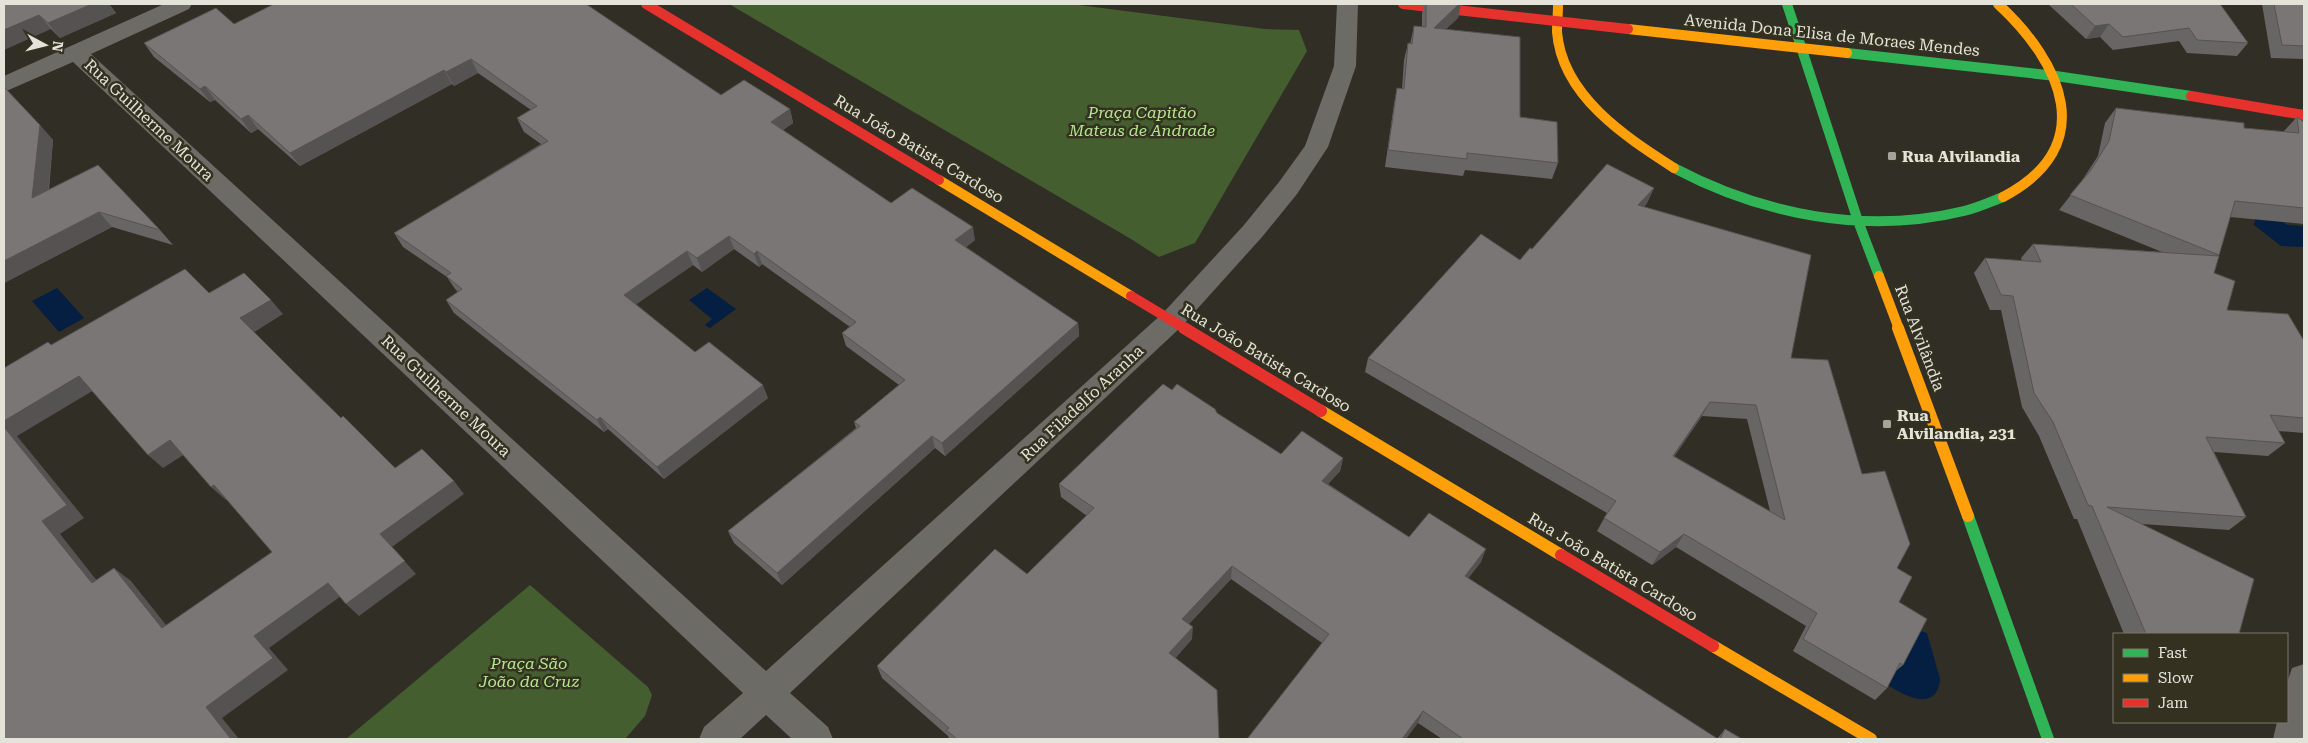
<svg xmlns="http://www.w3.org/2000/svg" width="2308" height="743" viewBox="0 0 2308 743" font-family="'Roboto Serif',serif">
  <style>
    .green { fill: #445e2f }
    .water { fill: #041f41 }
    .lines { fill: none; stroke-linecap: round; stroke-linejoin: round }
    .street { fill: #6c6b65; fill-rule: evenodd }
    .fast-far1 { stroke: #30b455; stroke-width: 10 }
    .fast { stroke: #30b455; stroke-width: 12 }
    .slow-far1 { stroke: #ff9f0a; stroke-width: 10 }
    .slow { stroke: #ff9f0a; stroke-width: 12 }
    .jam-far1 { stroke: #e5322d; stroke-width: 10 }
    .jam { stroke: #e5322d; stroke-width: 12 }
    .wall { fill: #686565; fill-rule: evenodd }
    .shaded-wall { fill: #555352 }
    .building { fill: #797675; stroke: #555352; fill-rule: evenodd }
    .poi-dot { fill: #a5a49a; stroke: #343121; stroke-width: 2 }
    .labels { text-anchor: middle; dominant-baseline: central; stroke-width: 5; stroke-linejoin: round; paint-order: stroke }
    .street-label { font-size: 16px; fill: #e4e3d9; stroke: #343121 }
    .park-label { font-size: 16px; font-style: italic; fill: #b2e98d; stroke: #343121 }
    .poi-label { font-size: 16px; font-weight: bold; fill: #e4e3d9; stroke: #343121; text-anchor: start }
  </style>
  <rect width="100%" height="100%" fill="#302e25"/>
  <path class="green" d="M 729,4 L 1071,4 L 1265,29 L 1299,30 L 1307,51 L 1195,243 L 1159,257 L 1131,239 Z
    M 530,585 L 648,687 L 652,695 L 645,716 L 625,739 L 346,739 Z"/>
  <path class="water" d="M 2258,202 L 2287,225 L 2304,226 L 2304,247 L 2281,246 L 2254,225 Z
    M 57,288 L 84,318 L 59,332 L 32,301 Z
    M 707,288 L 736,309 L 710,328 L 705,325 L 712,319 L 689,300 Z
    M 1917,630 L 1927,633 L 1940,679 C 1937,714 1903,695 1886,684 Z"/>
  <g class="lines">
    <path class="street" d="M 164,4 L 192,4 L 189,9 L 91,54 L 766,671 L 1163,313 L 1244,225 L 1279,182 L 1305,146 L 1334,66 L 1337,4 L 1358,4 L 1356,66 L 1328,147 L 1297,194 L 1262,237 L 1181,327 L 790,693 L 828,727 L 833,739 L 792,739 L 766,715 L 740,739 L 699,739 L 704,727 L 743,693 L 73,62 L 4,92 L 4,76 Z
      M 2304,664 L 2304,739 L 2273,739 L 2277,722 L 2287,722 L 2287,683 L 2292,668 Z"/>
    <path class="fast-far1" d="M 1787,4 L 1858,221 L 1879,276
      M 1847,53 L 2056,76 L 2191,96
      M 1674,168 C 1763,215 1865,235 1964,211 C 1977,208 1990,202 2003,197"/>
    <path class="fast" d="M 1968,516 L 2048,739"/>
    <path class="slow-far1" d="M 1998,4 C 2062,63 2100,146 2003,197
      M 1558,5 C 1558,14 1557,23 1557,32 C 1562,96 1626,137 1674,168
      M 1628,29 L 1847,53
      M 939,180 L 1131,296
      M 1879,276 L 1899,329"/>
    <path class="slow" d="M 1898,328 L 1968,516
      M 1321,411 L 1561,555
      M 1713,646 L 1871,739"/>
    <path class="jam-far1" d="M 646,4 L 939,180
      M 1403,4 L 1628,29
      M 2191,96 L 2304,115
      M 1131,296 L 1186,329"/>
    <path class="jam" d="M 1184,328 L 1321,411
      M 1561,555 L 1713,646"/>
  </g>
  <path class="wall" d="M 4,4 L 109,4 L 116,13 L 60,38 L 51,29 Z
    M 1424,4 L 1461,4 L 1458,18 L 1446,29 L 1558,163 L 1552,179 L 1465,170 L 1463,176 L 1385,167 L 1394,104 L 1397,88 L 1402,89 L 1404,60 L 1408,43 L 1410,44 L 1414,26 L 1422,27 L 1422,14 Z
    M 2048,4 L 2220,4 L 2248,43 L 2237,56 L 2187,53 L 2179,41 L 2113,50 L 2100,37 L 2086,39 Z
    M 2262,4 L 2304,4 L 2304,59 L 2271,58 Z
    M 234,24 L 721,95 L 790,109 L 793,123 L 783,130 L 891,203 L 975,240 L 966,247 L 1078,323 L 1079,336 L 945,456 L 935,448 L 782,585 L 734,543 L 728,531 L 856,428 L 854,422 L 899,385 L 846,346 L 842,333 L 850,327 L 762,264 L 759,267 L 734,249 L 702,272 L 693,265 L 636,304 L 695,352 L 768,398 L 664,479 L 608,429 L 604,432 L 454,313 L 446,300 L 458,292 L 455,289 L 447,277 L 403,247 L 394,233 L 541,144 L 524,132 L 517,118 L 531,110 L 478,73 L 454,86 L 452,84 L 300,166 L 258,129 L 251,133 L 215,100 L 210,102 L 154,57 L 144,43 Z
    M 4,87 L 53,140 L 49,190 L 160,230 L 173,245 L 112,227 L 4,283 Z
    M 2116,108 L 2244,128 L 2283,132 L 2297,117 L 2304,122 L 2304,224 L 2230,217 L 2214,273 L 2227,310 L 2304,341 L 2304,433 L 2278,431 L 2285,443 L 2268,456 L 2214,452 L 2246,517 L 2229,530 L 2142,524 L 2239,634 L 2124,634 L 2077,519 L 2074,519 L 2039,436 L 2022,407 L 2001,310 L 1990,310 L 1974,273 L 1985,258 L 2022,261 L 2021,258 L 2033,244 L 2162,252 L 2059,210 L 2081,182 L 2098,156 L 2105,123 Z
    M 1654,188 L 1647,203 L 1644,207 L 1791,358 L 1862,474 L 1897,568 L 1903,665 L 1896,671 L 1887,688 L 1875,700 L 1793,651 L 1806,626 L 1676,547 L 1652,565 L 1597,531 L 1607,513 L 1365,372 L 1368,358 L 1520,260 ZM 1702,416 L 1747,419 L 1770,511 L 1674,456 Z
    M 1172,390 L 1217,413 L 1281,454 L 1343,458 L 1340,471 L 1328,484 L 1409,537 L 1481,562 L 1468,578 L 1717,739 L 1725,729 L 1742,739 L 1442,739 L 1418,723 L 1322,643 L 1231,579 L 1189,624 L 1192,639 L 1175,658 L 1219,739 L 949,739 L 948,736 L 882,678 L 877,666 L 1027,574 L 1087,516 L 1061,497 L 1059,484 Z"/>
  <path class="shaded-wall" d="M 92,4 L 109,4 L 116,13 L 60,38 L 48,23 Z
    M 1459,4 L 1461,4 L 1458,18 L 1430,44 L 1434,28 Z
    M 39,15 L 51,29 L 4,50 L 4,30 Z
    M 2109,24 L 2100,37 L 2086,39 L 2095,26 Z
    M 471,59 L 478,73 L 454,86 L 446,72 Z
    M 444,70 L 452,84 L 300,166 L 290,153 Z
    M 205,86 L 215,100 L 210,102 L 200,89 Z
    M 790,109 L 793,123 L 775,135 L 771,122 Z
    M 248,115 L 258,129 L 251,133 L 241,119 Z
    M 40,125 L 53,140 L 46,213 L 32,198 Z
    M 1654,188 L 1647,203 L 1631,220 L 1638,205 Z
    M 99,212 L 112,227 L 4,283 L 4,261 Z
    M 973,227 L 975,240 L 958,254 L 955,240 Z
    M 729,236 L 734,249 L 702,272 L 697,258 Z
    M 687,251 L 693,265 L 631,308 L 624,295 Z
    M 757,251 L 762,264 L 759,267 L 754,254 Z
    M 271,300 L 283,314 L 253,333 L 240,318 Z
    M 1078,323 L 1079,336 L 945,456 L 942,443 Z
    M 79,376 L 94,390 L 17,436 L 84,518 L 60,534 L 109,596 L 92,583 L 42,521 L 4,427 L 4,421 Z
    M 763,385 L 768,398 L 664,479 L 657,467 Z
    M 1710,402 L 1702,416 L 1666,469 L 1673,456 Z
    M 600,417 L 608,429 L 604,432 L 597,420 Z
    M 932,436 L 935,448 L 782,585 L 777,573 Z
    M 170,440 L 185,454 L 163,468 L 148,455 Z
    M 1343,458 L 1340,471 L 1319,494 L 1322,481 Z
    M 454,481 L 464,494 L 392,547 L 416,574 L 359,616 L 346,604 L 380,534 Z
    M 214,485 L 228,499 L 226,500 L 211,487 Z
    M 1684,534 L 1676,547 L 1652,565 L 1660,552 Z
    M 1486,549 L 1481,562 L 1460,589 L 1465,576 Z
    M 1232,566 L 1231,579 L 1182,631 L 1182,619 Z
    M 114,568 L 131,581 L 178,640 L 162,628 Z
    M 328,583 L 341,596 L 269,648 L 288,670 L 222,718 L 239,739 L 231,739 L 206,707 L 254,636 Z
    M 1193,627 L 1192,639 L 1169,666 L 1169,653 Z
    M 1423,711 L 1418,723 L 1406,739 L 1402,739 Z"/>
  <path class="building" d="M 4,4 L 92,4 L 48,23 L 39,15 L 4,30 Z
    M 274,4 L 586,4 L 721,95 L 744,80 L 790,109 L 771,122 L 891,203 L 912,188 L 973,227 L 955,240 L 1078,323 L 942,443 L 932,436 L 777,573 L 728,531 L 860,426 L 854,422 L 905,380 L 842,333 L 856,322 L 757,251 L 754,254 L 729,236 L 697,258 L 687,251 L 624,295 L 695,352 L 709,342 L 763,385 L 657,467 L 600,417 L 597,420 L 446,300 L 462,289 L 446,276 L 451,273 L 394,233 L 548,141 L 517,118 L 537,106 L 471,59 L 446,72 L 444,70 L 290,153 L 248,115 L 241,119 L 205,86 L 200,89 L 144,43 L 216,8 L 234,24 Z
    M 1426,4 L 1459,4 L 1434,28 L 1520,37 L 1520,117 L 1557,122 L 1558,163 L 1467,153 L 1467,159 L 1388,150 L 1397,88 L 1404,89 L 1408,43 L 1412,44 L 1414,26 L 1426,27 Z
    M 2071,4 L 2220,4 L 2248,43 L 2197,40 L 2189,28 L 2123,37 L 2109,24 L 2095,26 Z
    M 2274,4 L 2304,4 L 2304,46 L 2282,45 Z
    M 4,87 L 40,125 L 32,198 L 98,165 L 160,230 L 99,212 L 4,261 Z
    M 2116,108 L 2244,123 L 2244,128 L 2299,133 L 2297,117 L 2304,122 L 2304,208 L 2235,201 L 2219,255 L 2070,195 L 2091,170 L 2109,141 Z
    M 1607,164 L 1654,188 L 1638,205 L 1811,255 L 1791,358 L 1828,360 L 1862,474 L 1885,471 L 1910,544 L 1897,568 L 1912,577 L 1899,602 L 1927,619 L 1903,665 L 1900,663 L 1887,688 L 1803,639 L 1817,613 L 1684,534 L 1660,552 L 1604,518 L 1616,501 L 1368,358 L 1481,234 L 1520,260 L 1530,248 L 1532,249 ZM 1710,402 L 1756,405 L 1785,520 L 1673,456 Z
    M 2033,244 L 2219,256 L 2214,273 L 2235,281 L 2227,310 L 2288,314 L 2304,341 L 2304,418 L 2270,415 L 2285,443 L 2206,437 L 2246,517 L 2107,507 L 2254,579 L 2239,634 L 2146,634 L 2092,506 L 2088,505 L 2053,422 L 2034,393 L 2013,296 L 2001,295 L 1985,258 L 2041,262 Z
    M 185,269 L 209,293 L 244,273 L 271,300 L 240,318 L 291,369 L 341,418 L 343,416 L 395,468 L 422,449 L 454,481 L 380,534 L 405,561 L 346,604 L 328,583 L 254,636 L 273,658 L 206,707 L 231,739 L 4,739 L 4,427 L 67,505 L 42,521 L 92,583 L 114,568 L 162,628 L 272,552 L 214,485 L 211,487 L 170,440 L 148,455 L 79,376 L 4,421 L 4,368 L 48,342 L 51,345 Z
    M 1163,384 L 1172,390 L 1177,384 L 1215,409 L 1217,413 L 1281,454 L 1302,431 L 1343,458 L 1322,481 L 1409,537 L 1429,513 L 1486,549 L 1465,576 L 1718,739 L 1463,739 L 1423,711 L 1402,739 L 1247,739 L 1329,634 L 1232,566 L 1182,619 L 1193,627 L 1169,653 L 1217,690 L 1219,739 L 957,739 L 946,730 L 949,728 L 877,666 L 995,549 L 1027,574 L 1094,508 L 1059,484 Z
    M 1725,729 L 1742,739 L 1720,739 Z"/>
  <g class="poi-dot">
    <rect x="1887" y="151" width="10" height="10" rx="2.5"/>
    <rect x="1882" y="419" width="10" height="10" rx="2.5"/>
  </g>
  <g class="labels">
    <g class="street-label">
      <text transform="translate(1832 35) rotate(6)">Avenida Dona Elisa de Moraes Mendes</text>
      <text transform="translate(149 120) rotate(43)">Rua Guilherme Moura</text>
      <text transform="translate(919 149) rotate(31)">Rua João Batista Cardoso</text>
      <text transform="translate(1920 338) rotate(69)">Rua Alvilândia</text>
      <text transform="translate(1266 358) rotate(31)">Rua João Batista Cardoso</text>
      <text transform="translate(446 396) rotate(43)">Rua Guilherme Moura</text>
      <text transform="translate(1082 403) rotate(-43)">Rua Filadelfo Aranha</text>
      <text transform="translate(1613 567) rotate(31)">Rua João Batista Cardoso</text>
    </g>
    <g class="park-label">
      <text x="1142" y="112">Praça Capitão<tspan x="1142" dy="18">Mateus de Andrade</tspan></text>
      <text x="529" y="663">Praça São<tspan x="529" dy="18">João da Cruz</tspan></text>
    </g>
    <g class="poi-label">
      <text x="1902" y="156">Rua Alvilandia</text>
      <text x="1897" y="415">Rua<tspan x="1897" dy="18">Alvilandia, 231</tspan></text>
    </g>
  </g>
  <rect width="2308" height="743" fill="none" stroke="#e4e3d9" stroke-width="10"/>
  <rect x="2113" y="633" width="175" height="90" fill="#343121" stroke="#7a786b"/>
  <rect x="2123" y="649" width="25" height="8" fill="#30b455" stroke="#7a786b"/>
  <text x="2158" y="658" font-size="15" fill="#e4e3d9">Fast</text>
  <rect x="2123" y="674" width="25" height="8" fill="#ff9f0a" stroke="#7a786b"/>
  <text x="2158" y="683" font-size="15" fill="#e4e3d9">Slow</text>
  <rect x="2123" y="699" width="25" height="8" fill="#e5322d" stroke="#7a786b"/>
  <text x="2158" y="708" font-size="15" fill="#e4e3d9">Jam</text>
  <g transform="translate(45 45) rotate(97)" stroke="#343121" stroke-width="4" paint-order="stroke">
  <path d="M0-4L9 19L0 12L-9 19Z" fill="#e4e3d9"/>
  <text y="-8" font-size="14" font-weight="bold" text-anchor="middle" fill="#e4e3d9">N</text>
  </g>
</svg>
